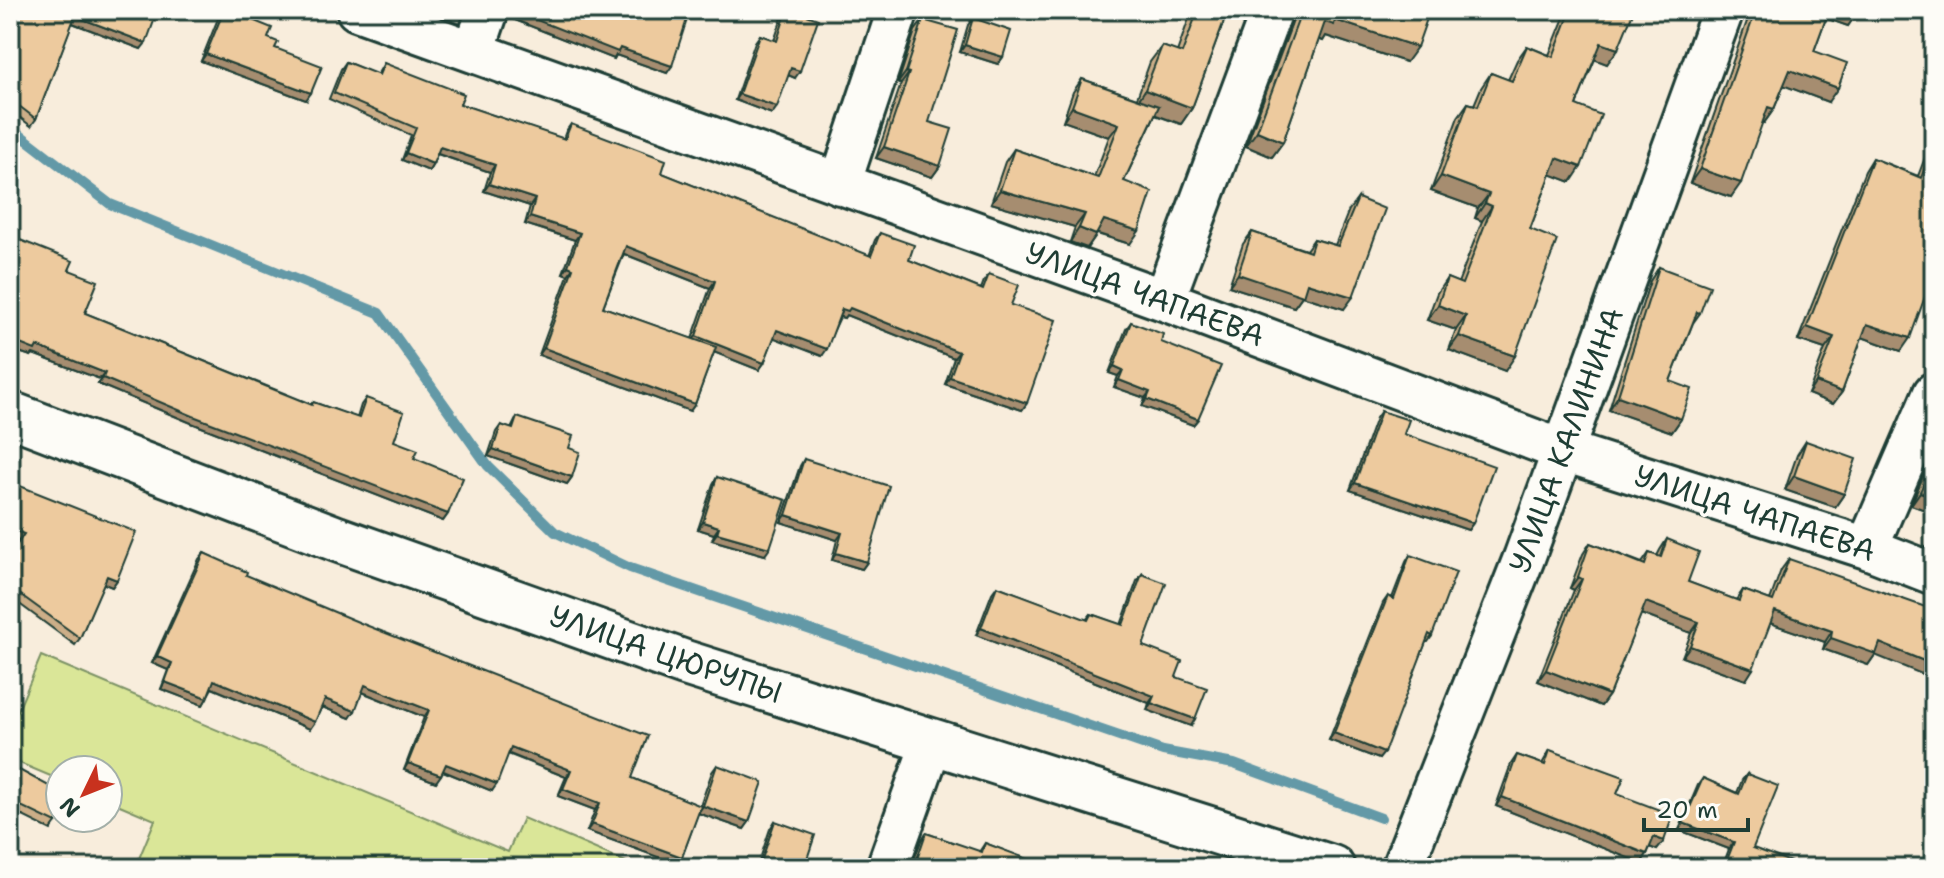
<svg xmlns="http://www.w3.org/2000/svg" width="1944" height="878" viewBox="0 0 1944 878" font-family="'Shantell Sans',sans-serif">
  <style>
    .green { fill: #dae698; stroke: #7c9266; stroke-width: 2 }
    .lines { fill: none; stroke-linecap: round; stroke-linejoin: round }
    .stream { stroke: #6399a7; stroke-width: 10 }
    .minor-casing { stroke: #1f3d34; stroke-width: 46 }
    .tertiary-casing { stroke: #1f3d34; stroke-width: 50 }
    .minor { stroke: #fdfcf7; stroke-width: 40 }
    .tertiary { stroke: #fdfcf7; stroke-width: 44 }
    .wall { fill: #ccae88; stroke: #1f3d34; stroke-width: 2; fill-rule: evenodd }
    .shaded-wall { fill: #a68d6f; stroke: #1f3d34; stroke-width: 2 }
    .building { fill: #edca9e; stroke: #1f3d34; stroke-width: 2 }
    .labels { text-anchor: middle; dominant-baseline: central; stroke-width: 7; stroke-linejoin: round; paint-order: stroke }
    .street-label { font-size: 30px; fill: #1f3d34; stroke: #fdfcf7 }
  </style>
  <rect width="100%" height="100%" fill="#f8eddc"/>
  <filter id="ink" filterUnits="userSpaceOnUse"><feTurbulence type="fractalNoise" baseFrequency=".0125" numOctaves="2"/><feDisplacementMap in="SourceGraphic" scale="16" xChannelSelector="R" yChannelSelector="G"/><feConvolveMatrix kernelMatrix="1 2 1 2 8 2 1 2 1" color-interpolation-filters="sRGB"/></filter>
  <g filter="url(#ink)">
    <path class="green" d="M 41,656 L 508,852 L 523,818 L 640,868 L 135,868 L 155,820 L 108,800 L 108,770 L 60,770 L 60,780 L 10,759 L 10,729 Z"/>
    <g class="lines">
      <path class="stream" d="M 10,127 L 110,204 L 379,313 L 488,466 L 555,532 L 630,568 L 1163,751 L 1234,764 L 1381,818
        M 1445,863 L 1451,868"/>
      <g class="minor-casing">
        <path id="minor" d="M 357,10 L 1164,300 L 1561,450 L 1867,548 L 1934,574
          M 474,51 L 488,10
          M 840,184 L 898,10
          M 1164,300 L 1272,10
          M 1867,548 L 1934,393
          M 887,868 L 932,742
          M 1402,868 L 1524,558 L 1723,10"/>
      </g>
      <g class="tertiary-casing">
        <path id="tertiary" d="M 10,414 L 337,539 L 685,663 L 1332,868"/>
      </g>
      <use href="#minor" class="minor"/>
      <use href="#tertiary" class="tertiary"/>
    </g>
    <path class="wall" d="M 10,10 L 158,10 L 141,49 L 72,23 L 36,119 L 31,126 L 10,110 Z
      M 223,10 L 268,38 L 306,100 L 201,61 L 219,16 Z
      M 509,10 L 690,10 L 667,73 L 616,55 L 614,59 L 510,18 Z
      M 787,10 L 795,78 L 788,75 L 772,114 L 735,100 L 755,42 L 760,35 L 774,41 L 783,15 Z
      M 1192,10 L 1228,10 L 1192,108 L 1181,124 L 1155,115 L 1124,181 L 1130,244 L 1097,234 L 1087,248 L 1070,242 L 1075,227 L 991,203 L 1005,162 L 1014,149 L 1094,177 L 1109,137 L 1063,121 L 1073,92 L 1082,79 L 1137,98 L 1150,62 L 1162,46 L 1177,52 Z
      M 1294,10 L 1430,10 L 1406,62 L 1326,36 L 1323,41 L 1319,39 L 1283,142 L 1272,157 L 1246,146 L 1294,18 Z
      M 1567,10 L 1634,10 L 1607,64 L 1595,59 L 1576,105 L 1571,182 L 1551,174 L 1530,229 L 1505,371 L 1449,350 L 1456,330 L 1427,320 L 1437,293 L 1447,278 L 1458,283 L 1482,221 L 1475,218 L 1478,208 L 1431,191 L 1458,117 L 1468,103 L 1474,105 L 1481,88 L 1491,73 L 1508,80 L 1517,60 L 1527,46 L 1549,55 Z
      M 1751,10 L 1858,10 L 1848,26 L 1826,18 L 1814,51 L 1828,102 L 1784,85 L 1774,109 L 1764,123 L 1762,122 L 1731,197 L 1690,183 Z
      M 973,18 L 1003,57 L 998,64 L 960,52 L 968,25 Z
      M 923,20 L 929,122 L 940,166 L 932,177 L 876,158 L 901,84 L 898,83 L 915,31 Z
      M 346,62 L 377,75 L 384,63 L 460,104 L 563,139 L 566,131 L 571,124 L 662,173 L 869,256 L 875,240 L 880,233 L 909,260 L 981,289 L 984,281 L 989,274 L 1011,305 L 1027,403 L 1022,410 L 945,384 L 954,358 L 846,315 L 844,318 L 840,317 L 822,356 L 774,337 L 764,363 L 759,370 L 714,352 L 695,404 L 690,411 L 539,355 L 568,275 L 563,273 L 575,240 L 525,224 L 530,206 L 484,191 L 490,172 L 437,154 L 433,164 L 429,171 L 402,160 L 411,135 L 329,99 L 341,69 ZM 624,254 L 710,288 L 692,339 L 603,307 Z
      M 1934,134 L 1934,272 L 1901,351 L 1862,337 L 1842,392 L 1833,404 L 1808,394 L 1825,349 L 1798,340 L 1865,171 L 1873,158 L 1918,176 Z
      M 1358,198 L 1344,309 L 1302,296 L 1294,307 L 1229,286 L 1243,244 L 1252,232 L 1306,250 L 1314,239 L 1335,245 L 1349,210 Z
      M 10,236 L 69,270 L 85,313 L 311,404 L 313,402 L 357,418 L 361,405 L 366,398 L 394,441 L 414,458 L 448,514 L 443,521 L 189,422 L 98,384 L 100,379 L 33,354 L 31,356 L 10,349 Z
      M 1659,267 L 1700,313 L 1693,323 L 1670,381 L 1681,419 L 1672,432 L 1609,410 L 1650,281 Z
      M 1131,322 L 1161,342 L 1198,419 L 1193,425 L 1142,406 L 1145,398 L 1114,387 L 1118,376 L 1109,373 L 1126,329 Z
      M 1381,411 L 1473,523 L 1468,530 L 1350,490 L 1376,418 Z
      M 517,417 L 569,448 L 572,477 L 567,484 L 488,456 L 496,432 L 501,425 L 511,429 Z
      M 1806,441 L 1844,494 L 1835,507 L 1785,490 L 1797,455 Z
      M 1934,451 L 1934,513 L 1911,505 Z
      M 804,459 L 867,562 L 862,569 L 832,560 L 837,540 L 781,522 L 800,466 Z
      M 717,477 L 765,555 L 712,540 L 714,534 L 698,529 L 713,484 Z
      M 10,482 L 117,580 L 112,587 L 103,583 L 80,638 L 75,645 L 10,597 L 10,555 L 19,541 L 10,538 Z
      M 1667,539 L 1688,582 L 1736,600 L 1743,590 L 1770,600 L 1781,570 L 1789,559 L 1875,655 L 1868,665 L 1823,649 L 1825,642 L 1770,623 L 1746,680 L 1682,657 L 1691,633 L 1641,614 L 1609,695 L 1601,706 L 1538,681 L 1574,590 L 1570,588 L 1583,554 L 1590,543 L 1642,563 L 1649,553 L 1657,556 L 1660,550 Z
      M 204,553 L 632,778 L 700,806 L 712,772 L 717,765 L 749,822 L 744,829 L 698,813 L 682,857 L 677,864 L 587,831 L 595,810 L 558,796 L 566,777 L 508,754 L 492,791 L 443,771 L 436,782 L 404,770 L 424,717 L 362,692 L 350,718 L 322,707 L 310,729 L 212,688 L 203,705 L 161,689 L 168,670 L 152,663 L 199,559 Z
      M 1410,555 L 1432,636 L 1428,642 L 1426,642 L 1379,759 L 1329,740 L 1383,603 L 1388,596 L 1392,598 L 1406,562 Z
      M 1142,574 L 1143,646 L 1176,677 L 1191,726 L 1147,710 L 1149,703 L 976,635 L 992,593 L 997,586 L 1086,620 L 1091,614 L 1121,625 L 1137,581 Z
      M 1550,750 L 1617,794 L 1664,841 L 1657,850 L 1650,847 L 1647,854 L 1641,863 L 1496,806 L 1511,764 L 1517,755 L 1542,764 Z
      M 10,765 L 56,823 L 51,830 L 15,812 L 10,821 Z
      M 1747,774 L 1753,848 L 1789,868 L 1722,868 L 1729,849 L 1679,830 L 1698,785 L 1703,778 L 1737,793 L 1742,780 Z
      M 775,821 L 804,868 L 757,868 L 770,829 Z
      M 926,833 L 979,852 L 985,843 L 1049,868 L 911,868 L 921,841 Z"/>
    <path class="shaded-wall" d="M 1010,10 L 1033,10 L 1029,17 Z
      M 1827,10 L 1853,10 L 1858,12 L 1848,26 L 1822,17 Z
      M 514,11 L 620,48 L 672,66 L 667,73 L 616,55 L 614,59 L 510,18 Z
      M 75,16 L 146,43 L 141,49 L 70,22 Z
      M 1335,20 L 1417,47 L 1406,62 L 1326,36 L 1323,41 L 1314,38 L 1325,22 Z
      M 1601,43 L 1618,49 L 1607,64 L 1591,58 Z
      M 965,45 L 1003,57 L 998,64 L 960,52 Z
      M 206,54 L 311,93 L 306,100 L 201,61 Z
      M 791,68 L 800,71 L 795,78 L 786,74 Z
      M 1790,70 L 1838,88 L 1828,102 L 1780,84 Z
      M 906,72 L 909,73 L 901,84 L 898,83 Z
      M 1145,90 L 1192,108 L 1181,124 L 1134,107 Z
      M 739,94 L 777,107 L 772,114 L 735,100 Z
      M 1072,107 L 1119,124 L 1109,137 L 1063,121 Z
      M 1768,107 L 1774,109 L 1764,123 L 1758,121 Z
      M 1257,131 L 1283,142 L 1272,157 L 1246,146 Z
      M 440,147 L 495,165 L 490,172 L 435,153 Z
      M 884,147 L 940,166 L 932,177 L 876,158 Z
      M 406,153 L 433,164 L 429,171 L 402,160 Z
      M 1557,158 L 1581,167 L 1571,182 L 1547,173 Z
      M 1700,169 L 1741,183 L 1731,197 L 1690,183 Z
      M 1441,176 L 1489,194 L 1478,208 L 1431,191 Z
      M 489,184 L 535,199 L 530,206 L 484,191 Z
      M 1000,190 L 1085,214 L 1075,227 L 991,203 Z
      M 1485,203 L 1492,206 L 1482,221 L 1475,218 Z
      M 530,217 L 580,233 L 575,240 L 525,224 Z
      M 1104,220 L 1139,231 L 1130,244 L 1095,233 Z
      M 1079,228 L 1096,235 L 1087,248 L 1070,242 Z
      M 626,246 L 715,281 L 710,288 L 622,253 Z
      M 568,266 L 573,268 L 568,275 L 563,273 Z
      M 1238,274 L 1307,283 L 1353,297 L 1344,309 L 1302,296 L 1294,307 L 1229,286 Z
      M 1438,305 L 1466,316 L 1456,330 L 1427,320 Z
      M 850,308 L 959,352 L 954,358 L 846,315 L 844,318 L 838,316 L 842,309 Z
      M 1867,324 L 1910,338 L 1901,351 L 1859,336 Z
      M 1807,327 L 1834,337 L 1825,349 L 1798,340 Z
      M 777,330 L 827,349 L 822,356 L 772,337 Z
      M 696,336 L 764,363 L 759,370 L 691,343 Z
      M 1459,336 L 1515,356 L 1505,371 L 1449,350 Z
      M 10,340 L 37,346 L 105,373 L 100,379 L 33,354 L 31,356 L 10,349 Z
      M 544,348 L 695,404 L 690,411 L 539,355 Z
      M 1114,366 L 1123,370 L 1118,376 L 1109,373 Z
      M 950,377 L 1027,403 L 1022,410 L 945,384 Z
      M 103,378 L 448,514 L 443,521 L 189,422 L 98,384 Z
      M 1119,380 L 1150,392 L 1145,398 L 1114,387 Z
      M 1816,382 L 1842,392 L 1833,404 L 1808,394 Z
      M 1618,396 L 1681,419 L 1672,432 L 1609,410 Z
      M 1147,399 L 1198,419 L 1193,425 L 1142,406 Z
      M 493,449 L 572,477 L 567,484 L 488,456 Z
      M 1794,476 L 1844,494 L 1835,507 L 1785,490 Z
      M 1355,483 L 1473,523 L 1468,530 L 1350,490 Z
      M 1920,492 L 1934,496 L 1934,513 L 1911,505 Z
      M 786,515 L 842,533 L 837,540 L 781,522 Z
      M 703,522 L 719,527 L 714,534 L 698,529 Z
      M 10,529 L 24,534 L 19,541 L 10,538 Z
      M 717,533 L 770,548 L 765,555 L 712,540 Z
      M 836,553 L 867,562 L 862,569 L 832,560 Z
      M 107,576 L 117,580 L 112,587 L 102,583 Z
      M 1578,577 L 1582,579 L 1574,590 L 1570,588 Z
      M 1646,602 L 1699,622 L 1691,633 L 1638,613 Z
      M 1775,611 L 1832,631 L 1825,642 L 1767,622 Z
      M 981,628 L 1154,696 L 1149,703 L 976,635 Z
      M 1831,638 L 1880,643 L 1934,665 L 1934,679 L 1875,655 L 1868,665 L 1823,649 Z
      M 1690,646 L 1753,669 L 1746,680 L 1682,657 Z
      M 157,656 L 172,663 L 168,670 L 152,663 Z
      M 1546,670 L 1609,695 L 1601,706 L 1538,681 Z
      M 214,680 L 315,722 L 310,729 L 210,687 Z
      M 165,682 L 207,698 L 203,705 L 161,689 Z
      M 365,685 L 429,710 L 424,717 L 360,691 Z
      M 325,699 L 355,711 L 350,718 L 320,706 Z
      M 1151,703 L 1195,719 L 1191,726 L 1147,710 Z
      M 1334,733 L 1384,753 L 1379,759 L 1329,740 Z
      M 511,747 L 571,770 L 566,777 L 507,753 Z
      M 408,763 L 441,775 L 436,782 L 404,770 Z
      M 446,764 L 497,784 L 492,791 L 441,770 Z
      M 563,789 L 600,803 L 595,810 L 558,796 Z
      M 1502,797 L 1647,854 L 1641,863 L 1496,806 Z
      M 703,806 L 749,822 L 744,829 L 698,813 Z
      M 1683,823 L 1734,842 L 1729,849 L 1679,830 Z
      M 592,824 L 682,857 L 677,864 L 587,831 Z
      M 1654,837 L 1664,841 L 1657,850 L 1647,846 Z"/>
    <path class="building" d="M 10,10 L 158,10 L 146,43 L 75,16 L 36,119 L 10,99 Z
      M 224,10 L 227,10 L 272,28 L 268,38 L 278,42 L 275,48 L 322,66 L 311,93 L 206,54 Z
      M 514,10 L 690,10 L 672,66 L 620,48 L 618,52 L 514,11 Z
      M 787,10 L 793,10 L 818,19 L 800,71 L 791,68 L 777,107 L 739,94 L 760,35 L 777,41 Z
      M 1198,10 L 1228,10 L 1192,108 L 1145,90 L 1162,46 L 1182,53 Z
      M 1302,10 L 1430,10 L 1417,47 L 1335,20 L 1334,25 L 1325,22 L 1283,142 L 1257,131 Z
      M 1571,10 L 1634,10 L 1618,49 L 1601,43 L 1576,105 L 1601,115 L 1581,167 L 1557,158 L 1530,229 L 1557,240 L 1515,356 L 1459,336 L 1466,316 L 1438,305 L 1447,278 L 1462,284 L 1492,206 L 1485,203 L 1489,194 L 1441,176 L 1468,103 L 1478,106 L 1491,73 L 1512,81 L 1527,46 L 1553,57 Z
      M 1756,10 L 1829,10 L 1814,51 L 1847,63 L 1838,88 L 1790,70 L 1774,109 L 1768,107 L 1741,183 L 1700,169 Z
      M 973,18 L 1011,31 L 1003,57 L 965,45 Z
      M 923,20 L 958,30 L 929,122 L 952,129 L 940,166 L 884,147 L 909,73 L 906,72 Z
      M 346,62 L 379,75 L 384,63 L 464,94 L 460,104 L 565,139 L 571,124 L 666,160 L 662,173 L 871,256 L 880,233 L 914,245 L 909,260 L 983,290 L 989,274 L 1019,285 L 1011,305 L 1056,320 L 1027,403 L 950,377 L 959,352 L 850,308 L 848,311 L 842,309 L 827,349 L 777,330 L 764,363 L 696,336 L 715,281 L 626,246 L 603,307 L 716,347 L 695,404 L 544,348 L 573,268 L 568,266 L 580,233 L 530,217 L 535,199 L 489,184 L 495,165 L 440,147 L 433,164 L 406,153 L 416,128 L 334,93 Z
      M 1082,79 L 1159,106 L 1124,181 L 1152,192 L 1139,231 L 1104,220 L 1096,235 L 1079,228 L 1085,214 L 1000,190 L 1014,149 L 1098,178 L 1119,124 L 1072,107 Z
      M 1934,144 L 1934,272 L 1910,338 L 1867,324 L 1842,392 L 1816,382 L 1834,337 L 1807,327 L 1873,158 L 1921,178 Z
      M 1358,198 L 1385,209 L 1353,297 L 1307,283 L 1303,296 L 1238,274 L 1252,232 L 1310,252 L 1314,239 L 1338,246 Z
      M 10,236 L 73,261 L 69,270 L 98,281 L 85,313 L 312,405 L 313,402 L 359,418 L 366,398 L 404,412 L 394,441 L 418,450 L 414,458 L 463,478 L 448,514 L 193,416 L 103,378 L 105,373 L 37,346 L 35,350 L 10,340 Z
      M 1659,267 L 1710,286 L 1700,313 L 1697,312 L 1670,381 L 1692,389 L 1681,419 L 1618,396 Z
      M 1131,322 L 1163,334 L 1161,342 L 1221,366 L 1198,419 L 1147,399 L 1150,392 L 1119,380 L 1123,370 L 1114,366 Z
      M 1381,411 L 1409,420 L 1404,434 L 1494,466 L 1473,523 L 1355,483 Z
      M 517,417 L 573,436 L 569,448 L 580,452 L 572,477 L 493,449 L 501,425 L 513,429 Z
      M 1806,441 L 1856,459 L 1844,494 L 1794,476 Z
      M 804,459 L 889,486 L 867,562 L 836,553 L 842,533 L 786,515 Z
      M 1934,459 L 1934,496 L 1920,492 Z
      M 717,477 L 786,500 L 770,548 L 717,533 L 719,527 L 703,522 Z
      M 10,482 L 136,532 L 117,580 L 107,576 L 80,638 L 10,587 L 10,555 L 24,534 L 10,529 Z
      M 1667,539 L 1699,552 L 1688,582 L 1739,601 L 1743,590 L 1773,601 L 1789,559 L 1934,610 L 1934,665 L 1880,643 L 1876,654 L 1831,638 L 1832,631 L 1775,611 L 1753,669 L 1690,646 L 1699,622 L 1646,602 L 1609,695 L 1546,670 L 1582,579 L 1578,577 L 1590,543 L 1645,565 L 1649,553 L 1661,557 Z
      M 204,553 L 247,572 L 246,575 L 363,624 L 648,736 L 632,778 L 701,806 L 682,857 L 592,824 L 600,803 L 563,789 L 571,770 L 511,747 L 497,784 L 446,764 L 441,775 L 408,763 L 429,710 L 365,685 L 355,711 L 325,699 L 315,722 L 214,680 L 207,698 L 165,682 L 172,663 L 157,656 Z
      M 1410,555 L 1456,572 L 1432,636 L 1429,634 L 1384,753 L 1334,733 L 1388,596 L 1394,599 Z
      M 1142,574 L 1166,583 L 1143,646 L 1182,661 L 1176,677 L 1207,688 L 1195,719 L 1151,703 L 1154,696 L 981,628 L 997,586 L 1088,620 L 1091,614 L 1123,625 Z
      M 1550,750 L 1624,777 L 1617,794 L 1673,815 L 1664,841 L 1654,837 L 1647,854 L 1502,797 L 1517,755 L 1545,765 Z
      M 10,765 L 60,792 L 60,815 L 56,823 L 19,805 L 10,820 Z
      M 717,765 L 763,782 L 749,822 L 703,806 Z
      M 1747,774 L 1778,786 L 1753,848 L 1791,862 L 1789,868 L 1724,868 L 1734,842 L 1683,823 L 1703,778 L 1739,794 Z
      M 775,821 L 815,835 L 804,868 L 759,868 Z
      M 926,833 L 982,852 L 985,843 L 1049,867 L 1049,868 L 914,868 Z"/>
  </g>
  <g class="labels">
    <g class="street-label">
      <text transform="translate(1145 294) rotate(20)">УЛИЦА ЧАПАЕВА</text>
      <text transform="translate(1566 440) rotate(-70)">УЛИЦА КАЛИНИНА</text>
      <text transform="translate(1755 513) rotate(18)">УЛИЦА ЧАПАЕВА</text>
      <text transform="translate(666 654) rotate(19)">УЛИЦА ЦЮРУПЫ</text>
    </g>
  </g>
  <rect width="1944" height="878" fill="none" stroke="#fdfcf7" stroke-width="40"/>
  <rect x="20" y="20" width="1904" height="838" fill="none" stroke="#1f3d34" stroke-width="3" filter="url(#ink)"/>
  <g transform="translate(84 794) rotate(227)"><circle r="38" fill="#fdfcf7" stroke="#a4b0a9" stroke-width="2"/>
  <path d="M0-6L14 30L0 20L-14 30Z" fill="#c8321e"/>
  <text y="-12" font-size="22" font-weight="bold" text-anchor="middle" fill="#1f3d34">N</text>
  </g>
  <path d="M1644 818v12h104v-12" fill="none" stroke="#1f3d34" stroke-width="4"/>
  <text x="1656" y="818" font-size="24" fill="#1f3d34" stroke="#fdfcf7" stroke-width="6" paint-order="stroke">20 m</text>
</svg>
